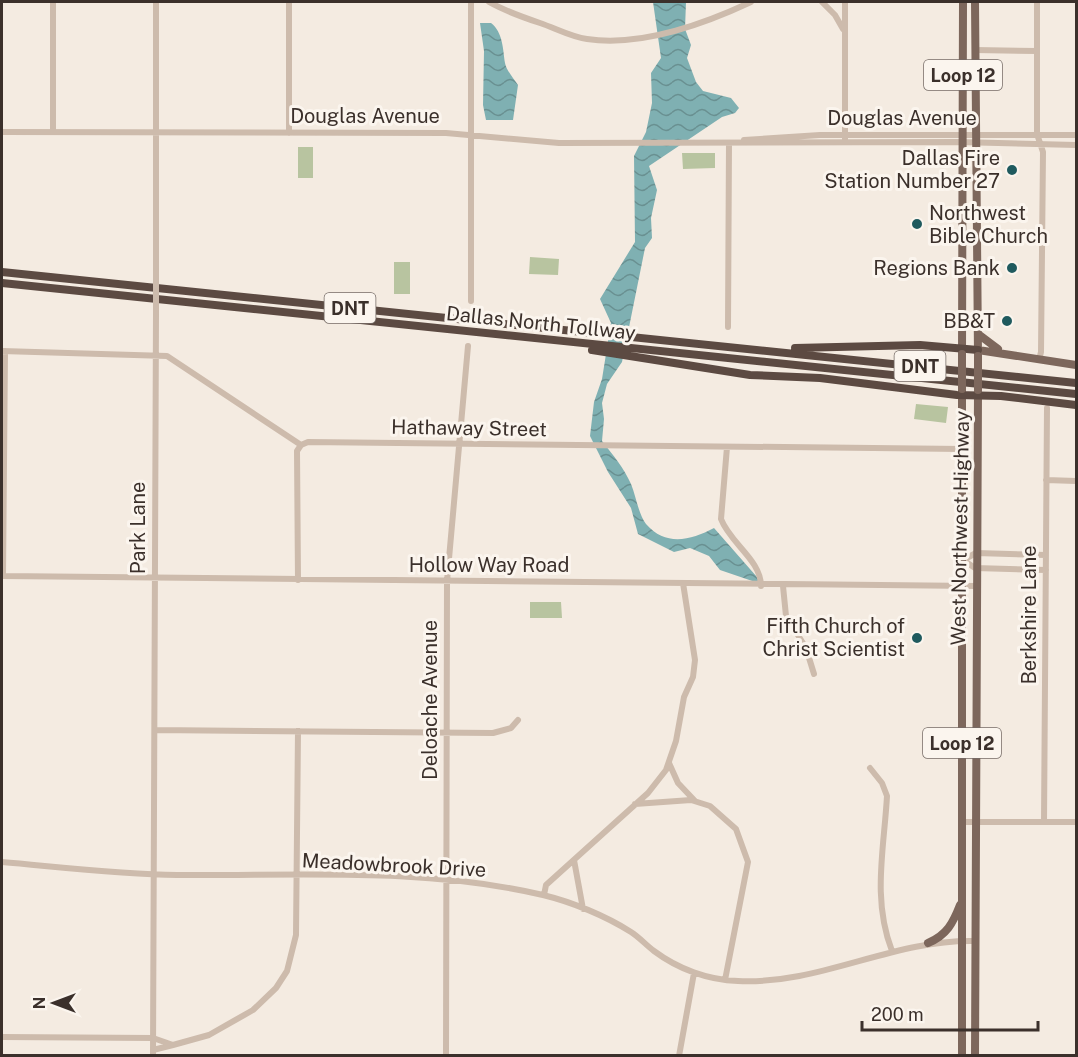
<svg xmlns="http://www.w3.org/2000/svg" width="1078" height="1057" viewBox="0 0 1078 1057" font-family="'Public Sans',sans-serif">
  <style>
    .pitch { fill: #b8c4a0 }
    .water { fill: url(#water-waves) }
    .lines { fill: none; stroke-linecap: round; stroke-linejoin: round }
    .minor { stroke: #cdbbac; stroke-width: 6 }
    .major { stroke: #7d675c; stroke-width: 8 }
    .highway { stroke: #5c4a42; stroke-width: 8 }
    .minor-bridge { stroke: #cdbbac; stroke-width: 6 }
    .major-bridge { stroke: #7d675c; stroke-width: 8 }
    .poi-dot { fill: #1f5a5e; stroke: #fbf5ee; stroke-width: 2 }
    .labels { text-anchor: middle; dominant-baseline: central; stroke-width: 6; stroke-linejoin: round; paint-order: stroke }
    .shield { fill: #fbf5ee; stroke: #756b66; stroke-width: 1.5 }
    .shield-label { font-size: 18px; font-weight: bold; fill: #3b302b }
    .street-label { font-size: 20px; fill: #3b302b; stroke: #fbf5ee }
    .poi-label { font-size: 20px; fill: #3b302b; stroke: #fbf5ee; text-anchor: end }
  </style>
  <defs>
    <pattern id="water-waves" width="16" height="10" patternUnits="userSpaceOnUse" patternTransform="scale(1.5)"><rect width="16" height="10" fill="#7fb0b2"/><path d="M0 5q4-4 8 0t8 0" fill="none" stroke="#699091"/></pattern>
  </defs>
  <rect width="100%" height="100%" fill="#f4ebe1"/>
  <path class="pitch" d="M 298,147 L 313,147 L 313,178 L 298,178 Z
    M 682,153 L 715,153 L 715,168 L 683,169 Z
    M 530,257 L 559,259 L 558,275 L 529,274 Z
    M 394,262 L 410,262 L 410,294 L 394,294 Z
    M 916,404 L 948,407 L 946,423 L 914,419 Z
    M 530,602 L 561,602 L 562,618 L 530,618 Z"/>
  <path class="water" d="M 653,2 L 686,2 L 685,29 L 691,45 L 687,58 L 696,82 L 703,91 L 731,98 L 739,108 L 735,113 L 722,117 L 649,166 L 657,190 L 651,218 L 652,238 L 645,248 L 622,362 L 607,384 L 602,403 L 604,419 L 602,441 C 613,455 624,468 631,484 C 636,496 638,513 646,524 C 666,547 691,540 714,528 L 764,585 L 720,570 L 709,556 L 690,548 L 674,552 L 638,534 L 631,508 L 608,472 L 590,436 L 594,402 L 602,379 L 611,323 L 600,299 L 635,242 L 634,156 L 646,132 L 652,103 L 651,73 L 661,58 Z
    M 480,23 L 491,23 C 503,32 503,50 505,63 C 506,70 514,79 518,85 L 513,120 L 486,120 L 483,105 L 484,51 Z"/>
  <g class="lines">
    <path class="minor" d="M 289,2 L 289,133
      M 489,2 C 505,11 522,17 540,23 C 555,28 571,37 587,39 C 640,47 704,24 751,2
      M 822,2 L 835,15 L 843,29
      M 845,2 L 845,139
      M 1037,2 L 1037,134 L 1043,152 L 1041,352 L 1039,360
      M 975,50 L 1037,51
      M 2,132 L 446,133 L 559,143 L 958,142 L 1076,145
      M 53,132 L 53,2
      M 744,140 L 820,135 L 1076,135
      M 156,271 L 156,2
      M 471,301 L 471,2
      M 728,327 L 729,143
      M 2,351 L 167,356 L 301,445 L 308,442 L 962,449
      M 727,447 L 721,519 C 730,543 761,560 761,586
      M 1046,480 L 1076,481
      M 963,560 L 975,568 L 1046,570
      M 963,560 L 976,553 L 1046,555
      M 2,576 L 975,586
      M 3,576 L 5,351
      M 298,580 L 297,451 L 301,445
      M 783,586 L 786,616 L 806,648 L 814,674
      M 155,730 L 493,733 L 511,728 L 518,720
      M 669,763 L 678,783 L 695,801
      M 870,768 L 882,783 L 887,796 C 884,850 872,899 892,951
      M 635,804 L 691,800 L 710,806 L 736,829 L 748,862 L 725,980
      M 962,822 L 1076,822
      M 1044,822 L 1047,408
      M 574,860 L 583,909
      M 2,862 C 60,867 119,874 177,875 C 298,876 424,867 543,895 C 572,902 606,916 631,932 C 639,937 646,945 654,951 C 678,969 708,980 738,981 C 820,985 893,939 975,941
      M 544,895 L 546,885 L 648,793 L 666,770 L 676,741 L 684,697 L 693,677 L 695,660 L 683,583
      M 2,1037 L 153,1038 L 173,1045 L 209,1035 L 253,1010 L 276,988 L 287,971 L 296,935 L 298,731
      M 153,1050 L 173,1045
      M 153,1056 L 156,314
      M 446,1056 L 447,581 L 468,346
      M 679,1056 L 694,973"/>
    <path class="major" d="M 975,2 L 978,354
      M 978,334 L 998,349
      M 978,350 L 1076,365
      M 962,354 L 963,2
      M 928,943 C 947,935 953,923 960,905
      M 962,1056 L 962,390
      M 975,1056 L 978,392"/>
    <path class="highway" d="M 2,272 L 1076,383
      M 2,283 L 1076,394
      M 795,348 L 920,345 L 978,350
      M 592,350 L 750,375 L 820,378 L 957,395 L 1001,396 L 1076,405"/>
    <path class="minor-bridge" d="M 156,271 L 156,314"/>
    <path class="major-bridge" d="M 962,354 L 962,389
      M 978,356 L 978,390"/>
  </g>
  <g class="poi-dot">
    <circle cx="1012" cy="170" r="6"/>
    <circle cx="917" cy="224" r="6"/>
    <circle cx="1012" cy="268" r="6"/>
    <circle cx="1007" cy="321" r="6"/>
    <circle cx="917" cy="638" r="6"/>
  </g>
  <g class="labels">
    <g class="shield">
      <rect x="924" y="60" width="78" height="30" rx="4.5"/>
      <rect x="324.5" y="293" width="51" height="30" rx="4.5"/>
      <rect x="894.5" y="351" width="51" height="30" rx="4.5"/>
      <rect x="923" y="728" width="78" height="30" rx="4.5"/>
    </g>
    <g class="shield-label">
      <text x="963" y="75">Loop 12</text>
      <text x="350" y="308">DNT</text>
      <text x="920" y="366">DNT</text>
      <text x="962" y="743">Loop 12</text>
    </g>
    <g class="street-label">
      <text x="365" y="116">Douglas Avenue</text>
      <text x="902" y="118">Douglas Avenue</text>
      <text transform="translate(541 323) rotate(6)">Dallas North Tollway</text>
      <text transform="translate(469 428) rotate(1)">Hathaway Street</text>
      <text transform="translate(138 528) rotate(-90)">Park Lane</text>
      <text transform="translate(960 528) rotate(-89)">West Northwest Highway</text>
      <text x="489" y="565">Hollow Way Road</text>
      <text transform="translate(1029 615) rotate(-90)">Berkshire Lane</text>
      <text transform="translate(430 700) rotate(-90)">Deloache Avenue</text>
      <text transform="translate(394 865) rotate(3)">Meadowbrook Drive</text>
    </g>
    <g class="poi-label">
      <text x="1000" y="158">Dallas Fire<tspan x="1000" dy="23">Station Number 27</tspan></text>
      <text x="929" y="213" text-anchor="start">Northwest<tspan x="929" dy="23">Bible Church</tspan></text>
      <text x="1000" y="268">Regions Bank</text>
      <text x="995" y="321">BB&amp;T</text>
      <text x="905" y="626">Fifth Church of<tspan x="905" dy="23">Christ Scientist</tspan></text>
    </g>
  </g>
  <rect width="1078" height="1057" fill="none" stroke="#3b302b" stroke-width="6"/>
  <g transform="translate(54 1003) rotate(270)" stroke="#fbf5ee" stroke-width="4.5" paint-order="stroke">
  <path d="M0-4.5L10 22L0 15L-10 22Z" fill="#3b302b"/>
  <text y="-9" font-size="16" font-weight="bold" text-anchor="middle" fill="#3b302b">N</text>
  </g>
  <path d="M862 1021v9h176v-9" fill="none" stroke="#3b302b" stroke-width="3"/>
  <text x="871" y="1021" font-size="18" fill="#3b302b" stroke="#fbf5ee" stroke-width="4.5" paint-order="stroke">200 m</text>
</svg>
